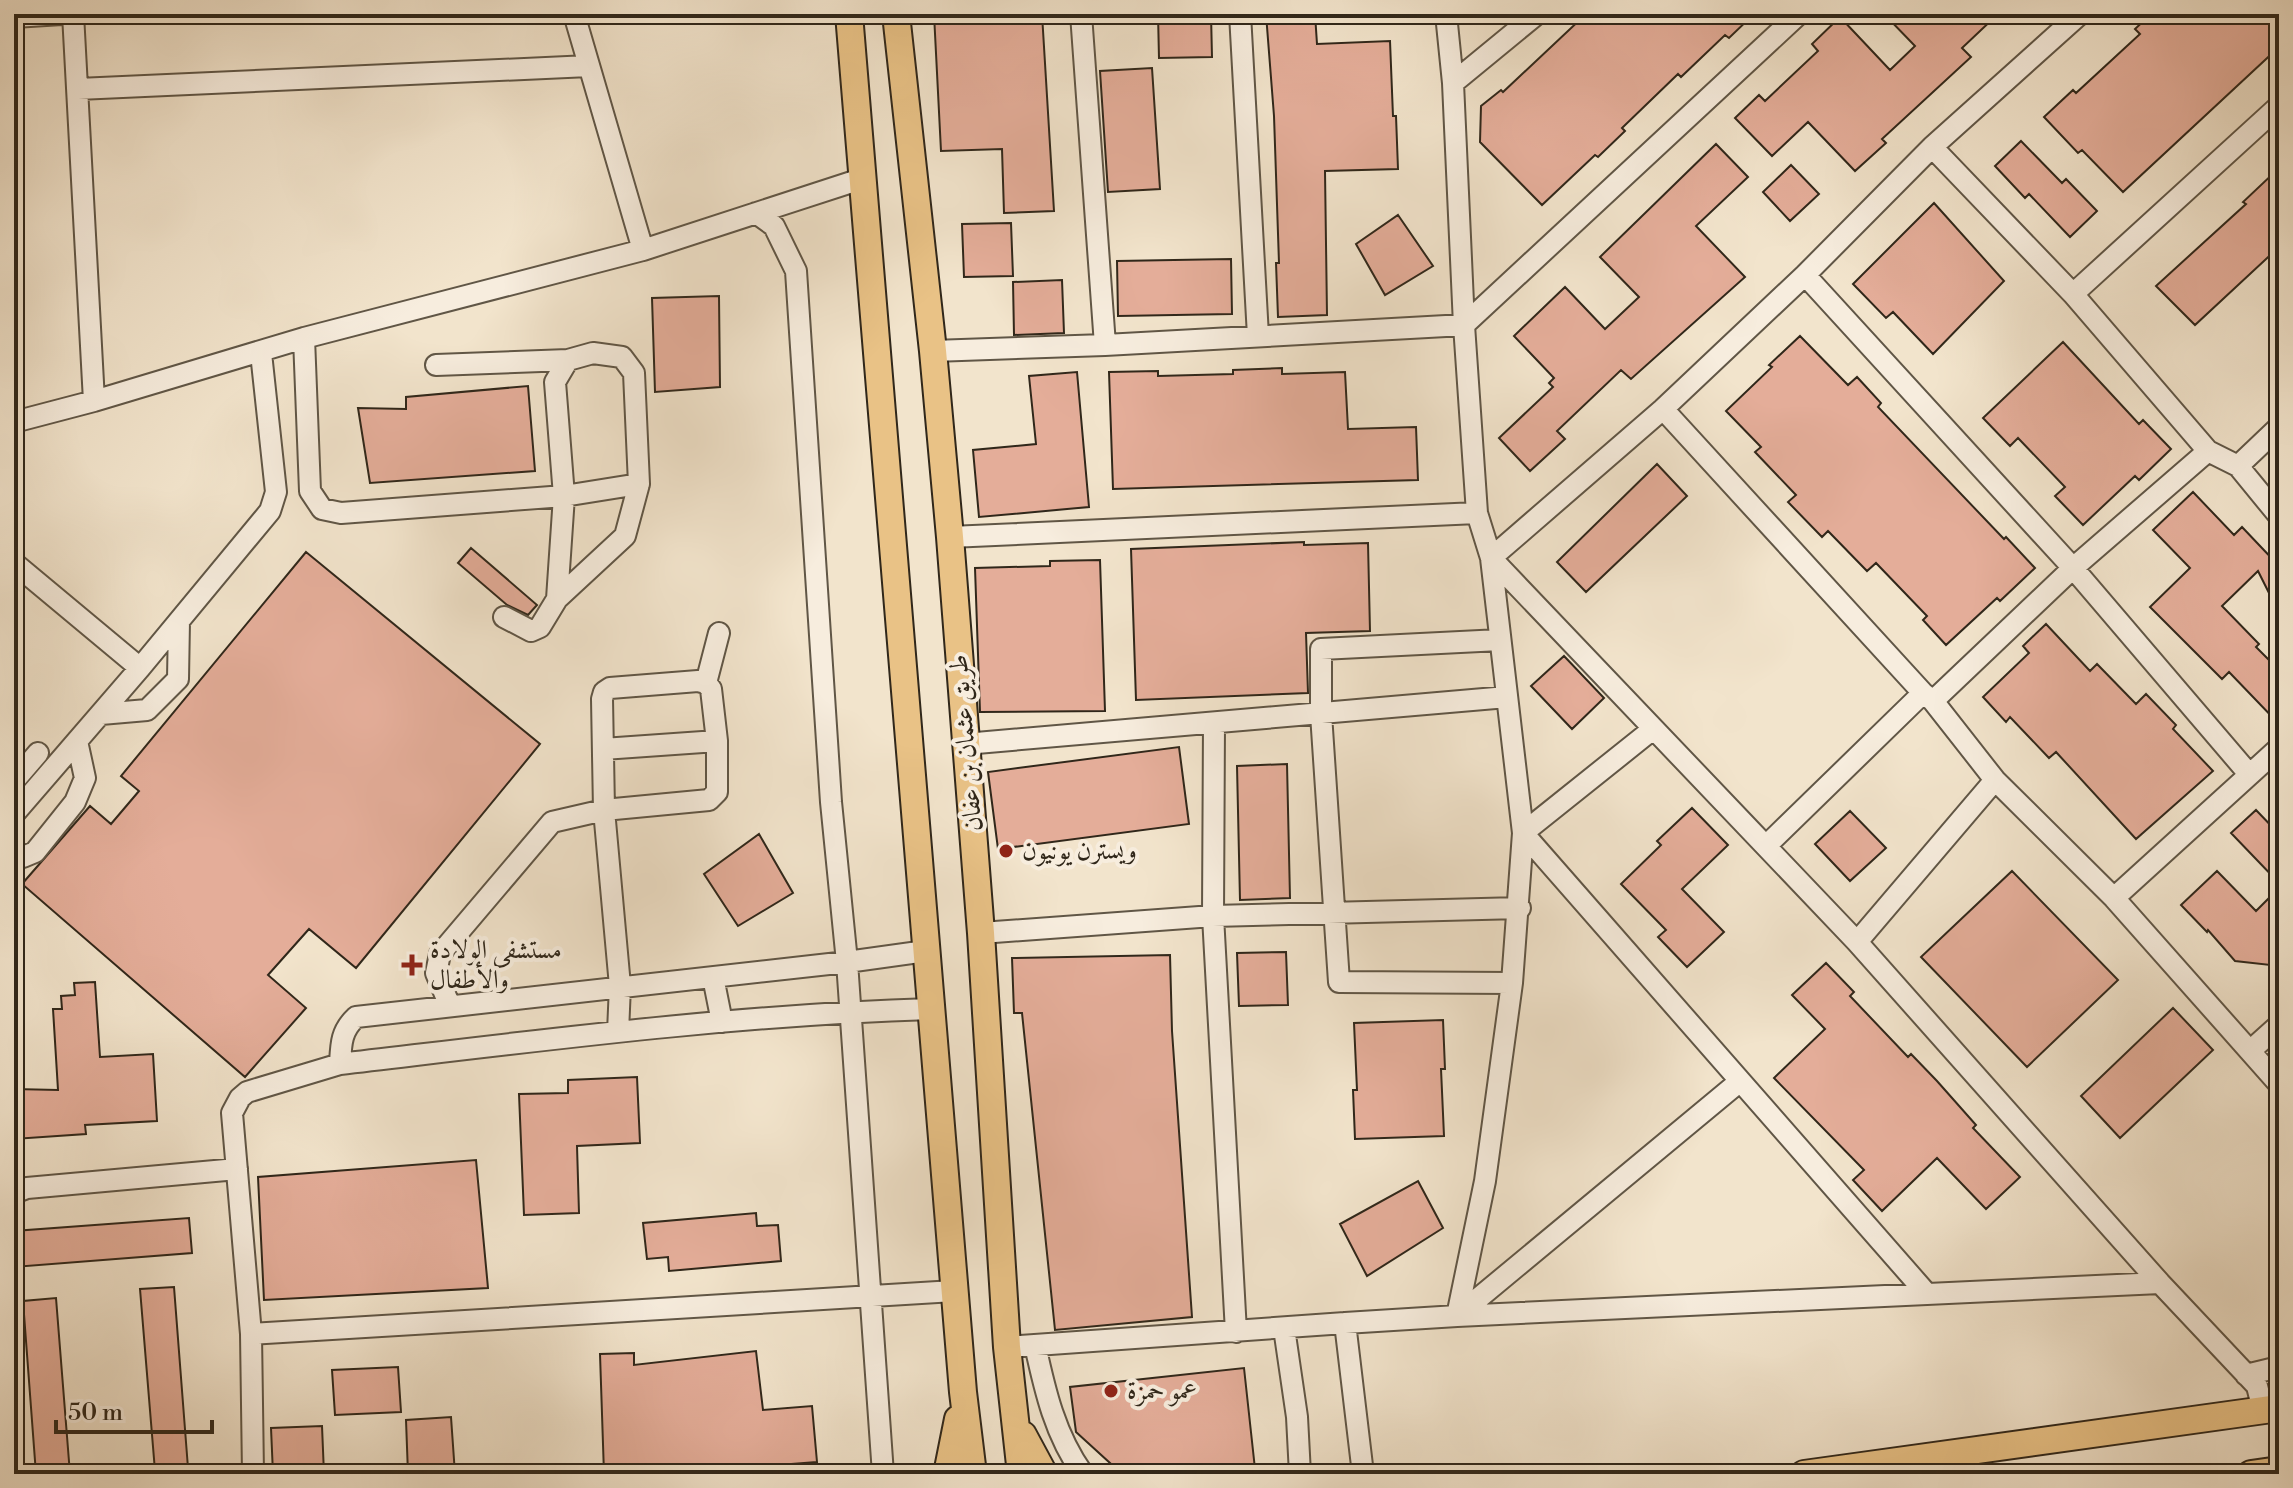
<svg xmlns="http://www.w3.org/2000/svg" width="2293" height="1488" viewBox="0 0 2293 1488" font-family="'Libre Bodoni',Amiri,serif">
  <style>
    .building { fill: #e4ad99; stroke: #30271a; stroke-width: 2 }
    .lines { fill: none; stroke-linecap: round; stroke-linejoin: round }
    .minor-casing { stroke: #605646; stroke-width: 24 }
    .major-casing { stroke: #30271a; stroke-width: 30 }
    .minor { stroke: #f7edde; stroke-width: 20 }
    .major { stroke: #e9c286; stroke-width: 26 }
    .poi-dot { fill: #8f2418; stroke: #f7edde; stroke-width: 3 }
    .labels { text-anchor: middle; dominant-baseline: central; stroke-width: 8; stroke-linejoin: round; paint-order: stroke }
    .street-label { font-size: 26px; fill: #30271a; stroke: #f7edde }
    .poi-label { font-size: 26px; fill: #30271a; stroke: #f7edde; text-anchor: start }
  </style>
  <rect width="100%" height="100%" fill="#f2e4cc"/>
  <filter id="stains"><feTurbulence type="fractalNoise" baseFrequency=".0025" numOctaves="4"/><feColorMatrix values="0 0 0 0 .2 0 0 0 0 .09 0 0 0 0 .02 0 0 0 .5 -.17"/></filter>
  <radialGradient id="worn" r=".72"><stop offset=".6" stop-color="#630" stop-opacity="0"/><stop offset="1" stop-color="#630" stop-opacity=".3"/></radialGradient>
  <path class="building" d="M 934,14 L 1042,14 L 1054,211 L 1004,213 L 1002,149 L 941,151 Z
    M 1158,14 L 1211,14 L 1212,57 L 1159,58 Z
    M 1266,14 L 1315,14 L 1317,44 L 1390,41 L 1393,116 L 1396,116 L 1398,169 L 1325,171 L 1327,315 L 1278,317 L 1276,263 L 1279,263 L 1274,116 Z
    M 1586,14 L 1754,14 L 1729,38 L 1725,35 L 1681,77 L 1678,74 L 1622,128 L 1625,131 L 1598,157 L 1595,155 L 1542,205 L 1480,142 L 1481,106 L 1501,90 L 1503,92 Z
    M 1884,14 L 1998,14 L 1962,48 L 1971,57 L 1882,139 L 1886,143 L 1855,171 L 1808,122 L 1772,156 L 1735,118 L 1759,95 L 1765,101 L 1818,51 L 1812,44 L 1840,17 L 1890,70 L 1915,46 Z
    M 2151,14 L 2279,14 L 2279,47 L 2123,192 L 2082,150 L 2078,153 L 2044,117 L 2073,90 L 2076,93 L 2140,34 L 2135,29 Z
    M 1152,68 L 1160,189 L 1108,192 L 1100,71 Z
    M 2021,141 L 2062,183 L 2066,179 L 2097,211 L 2070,237 L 2029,194 L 2025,198 L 1995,166 Z
    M 1716,144 L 1748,177 L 1696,226 L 1745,277 L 1631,379 L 1621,370 L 1557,431 L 1565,439 L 1530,471 L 1499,438 L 1553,387 L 1549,383 L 1554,378 L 1514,336 L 1565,287 L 1605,329 L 1639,297 L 1600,257 Z
    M 1791,165 L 1819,194 L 1790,221 L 1763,192 Z
    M 2279,168 L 2279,247 L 2195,325 L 2156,286 L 2246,204 L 2243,202 Z
    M 1934,203 L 2004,281 L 1933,354 L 1893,312 L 1886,318 L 1853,284 Z
    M 1398,215 L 1433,266 L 1385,295 L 1356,244 Z
    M 1011,223 L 1013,276 L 964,277 L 962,224 Z
    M 1231,259 L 1232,314 L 1118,316 L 1117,261 Z
    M 1062,280 L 1064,333 L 1014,335 L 1013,282 Z
    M 719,296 L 720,387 L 655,392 L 652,298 Z
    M 1800,336 L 1848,385 L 1857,377 L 1881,403 L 1878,407 L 2004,539 L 2006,537 L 2035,568 L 2000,601 L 1997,598 L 1946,645 L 1923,620 L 1927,616 L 1876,563 L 1867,571 L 1828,531 L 1822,537 L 1788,502 L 1796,495 L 1755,452 L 1761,447 L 1726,411 L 1772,367 L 1769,365 Z
    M 2063,342 L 2139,424 L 2143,420 L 2171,449 L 2139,480 L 2135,476 L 2083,525 L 2055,496 L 2065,487 L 2018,438 L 2010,446 L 1983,418 Z
    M 1282,368 L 1282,374 L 1345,372 L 1348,429 L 1416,427 L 1418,480 L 1113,489 L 1109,372 L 1158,371 L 1158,376 L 1233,374 L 1233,370 Z
    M 1077,372 L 1089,507 L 979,517 L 973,450 L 1036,444 L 1029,376 Z
    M 528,386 L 535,471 L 370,483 L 358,408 L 406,409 L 406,397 Z
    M 1657,464 L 1687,496 L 1586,592 L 1557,562 Z
    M 2193,492 L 2234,535 L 2242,527 L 2279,566 L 2279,613 L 2258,571 L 2222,606 L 2259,644 L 2256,647 L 2279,670 L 2279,724 L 2229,672 L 2222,679 L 2150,607 L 2190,568 L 2153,530 Z
    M 1304,542 L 1304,545 L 1368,543 L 1370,631 L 1306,633 L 1308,693 L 1136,700 L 1131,549 Z
    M 471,548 L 537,605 L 528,615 L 507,605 L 458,563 Z
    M 306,552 L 540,744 L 356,968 L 309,929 L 268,975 L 306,1008 L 245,1077 L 22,884 L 90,806 L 111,824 L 139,791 L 121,776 Z
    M 1100,560 L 1105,711 L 980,712 L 975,568 L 1050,566 L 1050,561 Z
    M 2046,624 L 2090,671 L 2097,664 L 2136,704 L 2146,694 L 2176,725 L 2173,729 L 2213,771 L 2136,839 L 2056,752 L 2049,758 L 2010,717 L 2006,722 L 1983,697 L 2029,653 L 2023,646 Z
    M 1564,656 L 1604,698 L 1572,729 L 1531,686 Z
    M 1179,747 L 1189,824 L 998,849 L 988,772 Z
    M 1287,764 L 1290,898 L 1240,900 L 1237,766 Z
    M 1692,808 L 1728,845 L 1682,889 L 1724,932 L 1687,967 L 1658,937 L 1666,930 L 1621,884 L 1661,845 L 1657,841 Z
    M 2256,810 L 2279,834 L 2279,883 L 2231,833 Z
    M 1850,811 L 1886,848 L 1850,881 L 1815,844 Z
    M 759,834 L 793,893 L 738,926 L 704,874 Z
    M 2012,871 L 2118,980 L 2027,1067 L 1921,957 Z
    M 2217,871 L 2256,911 L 2279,888 L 2279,966 L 2235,961 L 2208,930 L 2207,932 L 2181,905 Z
    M 1286,952 L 1288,1005 L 1239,1006 L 1237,953 Z
    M 1170,955 L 1172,1031 L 1192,1317 L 1055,1330 L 1022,1013 L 1014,1013 L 1012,958 Z
    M 1826,963 L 1854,992 L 1850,996 L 1908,1057 L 1911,1054 L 1937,1081 L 1976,1125 L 1973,1128 L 2020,1177 L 1986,1209 L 1937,1158 L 1882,1211 L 1853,1180 L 1864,1170 L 1774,1078 L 1825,1029 L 1792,995 Z
    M 95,982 L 100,1057 L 153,1054 L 157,1121 L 85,1125 L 86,1134 L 14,1139 L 14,1089 L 58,1090 L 53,1009 L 62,1009 L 61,996 L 75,995 L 74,983 Z
    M 2173,1008 L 2213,1050 L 2120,1138 L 2081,1096 Z
    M 1443,1020 L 1445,1069 L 1441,1069 L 1444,1136 L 1355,1139 L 1353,1090 L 1357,1090 L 1354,1023 Z
    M 637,1077 L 640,1143 L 577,1146 L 579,1213 L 524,1215 L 519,1094 L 568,1093 L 568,1080 Z
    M 476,1160 L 488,1288 L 264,1300 L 258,1177 Z
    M 1418,1181 L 1443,1228 L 1367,1276 L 1340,1224 Z
    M 756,1213 L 757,1226 L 778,1225 L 781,1261 L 669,1271 L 668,1257 L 647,1259 L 643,1223 Z
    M 189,1218 L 192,1253 L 14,1267 L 14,1231 Z
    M 174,1287 L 188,1468 L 155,1471 L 140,1289 Z
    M 56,1298 L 70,1474 L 36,1474 L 23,1301 Z
    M 756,1351 L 763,1410 L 812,1406 L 817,1462 L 741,1468 L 741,1474 L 604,1474 L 600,1354 L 634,1353 L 634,1365 Z
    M 398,1367 L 401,1412 L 335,1415 L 332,1370 Z
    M 1244,1368 L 1255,1469 L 1211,1474 L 1126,1474 L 1121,1473 L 1076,1432 L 1070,1387 Z
    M 451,1417 L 455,1474 L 408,1474 L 406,1420 Z
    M 322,1426 L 324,1474 L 273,1474 L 271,1428 Z"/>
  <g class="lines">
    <g class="minor-casing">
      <path id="minor" d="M 73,14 L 94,401
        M 574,14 L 643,250
        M 1081,14 L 1105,345
        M 1240,14 L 1258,336
        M 2080,14 L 1932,147 L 1805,275 L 1663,409 L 1491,558 L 1857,942 L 2160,1283 L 2257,1386 L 2263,1410
        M 14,17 L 62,14
        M 1453,83 L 1537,14
        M 78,89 L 589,66
        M 1932,147 L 2073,294 L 2208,451 L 2238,466 L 2279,516
        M 756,213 L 774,226 L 796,271 L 831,802 L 847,962 L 883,1474
        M 1805,275 L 2073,568 L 2249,774
        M 2073,294 L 2279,106
        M 304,338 L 310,491 L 322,509 L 341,513 L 564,496 L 557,599
        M 933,351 L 1105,345 L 1464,325 L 1799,14
        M 436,365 L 568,360
        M 1663,409 L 1923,693 L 1933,701 L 1995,780 L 2114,898 L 2279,1084
        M 14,422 L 94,401 L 304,338 L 643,250 L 861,179
        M 2238,466 L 2279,427
        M 950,537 L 1477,513
        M 14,563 L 140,668
        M 504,617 L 531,631 L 540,627 L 557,599 L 625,536 L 639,484 L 634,373 L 622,357 L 593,353 L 568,360 L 555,382 L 564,496 L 639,484
        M 1500,640 L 1321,649 L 1321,714 L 1339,982 L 1512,983
        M 706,683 L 719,633
        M 1933,701 L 2073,568 L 2208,451
        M 101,714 L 147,710 L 178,679 L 179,621
        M 1214,724 L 1213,916 L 1236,1332
        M 1653,729 L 1523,833 L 1927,1294
        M 965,744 L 1507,697
        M 603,749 L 717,741
        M 14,781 L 38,753
        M 14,814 L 140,668 L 270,511 L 276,492 L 261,353
        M 1767,845 L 1923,693
        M 14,857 L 23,857 L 35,852 L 75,802 L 85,778 L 77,741
        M 2114,898 L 2279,748
        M 981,933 L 1213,916 L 1520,908
        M 1857,942 L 1995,780
        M 926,951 L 847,962 L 356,1017 C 341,1031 341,1044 340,1064 C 536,1041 733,1015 931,1009
        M 713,977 L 722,1022
        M 450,1006 L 436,973 L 440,954 L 552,822 L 604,810 L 709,800 L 717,792 L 717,741 L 711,689 L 706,683 L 698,681 L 610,688 L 604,692 L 602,699 L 604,810 L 620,986 L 618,1032
        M 2250,1051 L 2279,1025
        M 14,1193 L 27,1188 L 237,1169
        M 1457,1316 L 2160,1283
        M 1457,1316 L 1739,1082
        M 1284,1328 L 1297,1417 L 1300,1474
        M 251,1334 L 232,1113 L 240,1098 L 247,1092 L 340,1064
        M 1035,1345 C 1045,1391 1055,1435 1083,1474
        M 1007,1347 L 1345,1323
        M 2246,1375 L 2279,1367
        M 253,1474 L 251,1334 L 954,1291
        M 1363,1474 L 1345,1323 L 1457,1316 L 1485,1181 L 1512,983 L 1523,833 L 1491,558 L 1477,513 L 1464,325 L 1453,83 L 1446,14"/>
    </g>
    <g class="major-casing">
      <path id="major" d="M 849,14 L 963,1392 L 973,1474
        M 896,14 L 933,351 L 950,537 L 981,933 L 1007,1347 L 1021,1474
        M 1023,1435 L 1044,1474
        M 947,1474 L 958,1419
        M 1804,1474 L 2279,1408
        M 2251,1474 L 2279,1470"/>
    </g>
    <use href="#minor" class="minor"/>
    <use href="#major" class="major"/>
  </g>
  <g class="poi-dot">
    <circle cx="1006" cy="851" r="8"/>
    <path d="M408 953h8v8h8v8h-8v8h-8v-8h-8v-8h8z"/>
    <circle cx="1111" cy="1391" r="8"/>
  </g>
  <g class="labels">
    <g class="street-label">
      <text transform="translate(966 743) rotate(-95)">طريق عثمان بن عفان</text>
    </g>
    <g class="poi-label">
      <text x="1022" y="851">ويسترن يونيون</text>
      <text x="430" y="950">مستشفى الولادة<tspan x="430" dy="30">والأطفال</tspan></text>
      <text x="1127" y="1391">عمو حمزة</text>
    </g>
  </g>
  <rect width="2293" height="1488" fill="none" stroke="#f2e4cc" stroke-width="48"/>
  <rect x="16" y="16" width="2261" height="1456" fill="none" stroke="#30271a" stroke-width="4"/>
  <rect x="24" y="24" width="2245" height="1440" fill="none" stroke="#30271a" stroke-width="2"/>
  <path d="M56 1420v12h156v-12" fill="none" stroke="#30271a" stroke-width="4"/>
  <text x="68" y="1420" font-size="24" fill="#30271a" stroke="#f7edde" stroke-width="6" paint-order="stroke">50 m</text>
  <rect width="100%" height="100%" filter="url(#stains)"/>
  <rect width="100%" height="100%" fill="url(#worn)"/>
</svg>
